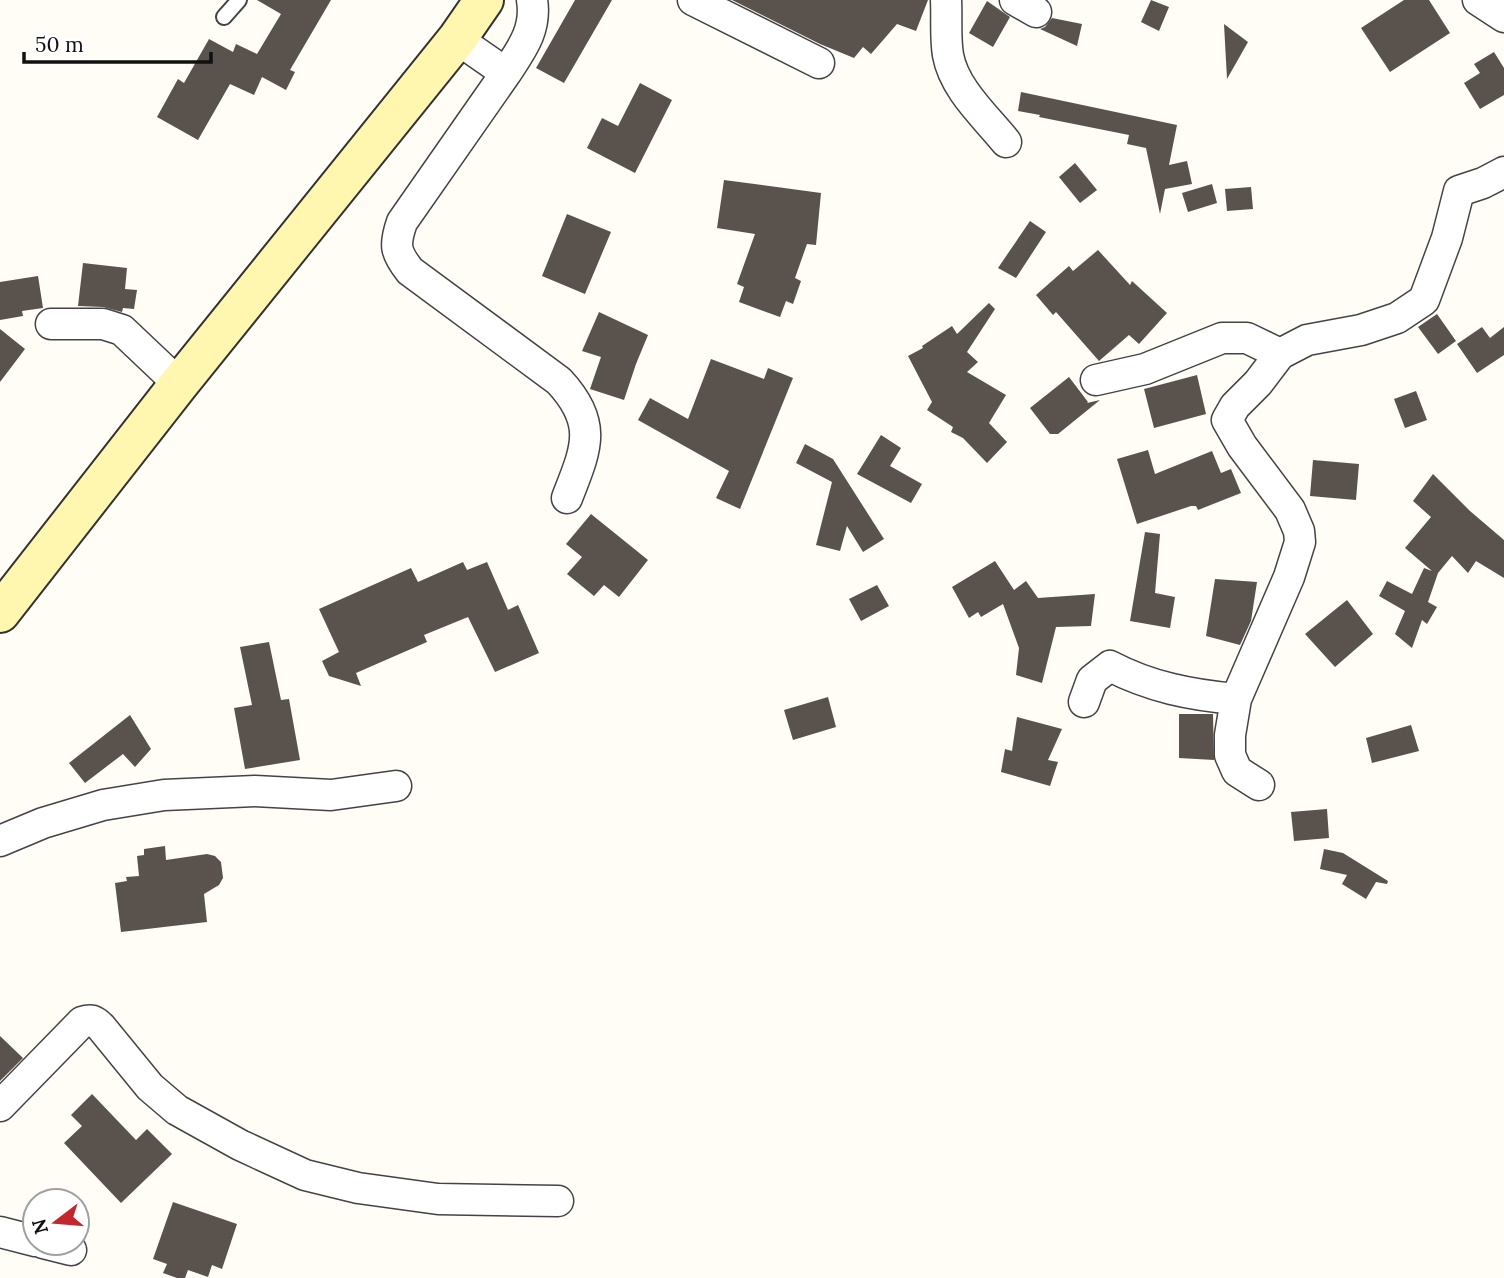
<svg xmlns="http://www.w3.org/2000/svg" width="1504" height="1278" viewBox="0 0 1504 1278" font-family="Lora,serif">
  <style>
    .building { fill: #5a524d }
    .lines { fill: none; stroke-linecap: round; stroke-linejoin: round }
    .service-casing { stroke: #444; stroke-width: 18 }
    .minor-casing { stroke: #444; stroke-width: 33 }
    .secondary-casing { stroke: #333; stroke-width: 42 }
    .service { stroke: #fff; stroke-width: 14 }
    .minor { stroke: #fff; stroke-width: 30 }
    .secondary { stroke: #fff6b0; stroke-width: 38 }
  </style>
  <rect width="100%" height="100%" fill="#fffdf5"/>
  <path class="building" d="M 257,0 L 331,0 L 290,70 L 295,72 L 286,90 L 262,77 L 254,95 L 230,84 L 198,140 L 157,117 L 178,79 L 184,83 L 209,39 L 233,52 L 236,44 L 257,54 L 281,14 Z
    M 575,0 L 612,0 L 564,83 L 536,68 Z
    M 732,0 L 928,0 L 916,31 L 897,24 L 871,54 L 863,47 L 854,58 L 820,44 Z
    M 1151,0 L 1169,7 L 1159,31 L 1141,22 Z
    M 1404,0 L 1429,0 L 1450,33 L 1390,72 L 1361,28 Z
    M 987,1 L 1010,17 L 993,47 L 969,33 Z
    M 1052,18 L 1082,24 L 1077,46 L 1040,29 L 1045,27 Z
    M 1224,24 L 1248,42 L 1227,79 Z
    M 1494,52 L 1504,68 L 1504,95 L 1480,109 L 1464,83 L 1480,73 L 1474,64 Z
    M 640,83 L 672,100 L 635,173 L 587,148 L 602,118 L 618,126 Z
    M 1021,92 L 1177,125 L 1169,165 L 1187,161 L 1192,184 L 1165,189 L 1160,214 L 1146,148 L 1127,144 L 1129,135 L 1039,117 L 1040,115 L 1018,111 Z
    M 1075,163 L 1097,190 L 1080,203 L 1059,177 Z
    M 724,180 L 821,193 L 816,245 L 807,244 L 795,278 L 801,281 L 793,304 L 786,301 L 780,317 L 739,302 L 744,287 L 737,284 L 755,234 L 717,228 Z
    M 1212,184 L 1217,203 L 1188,212 L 1182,193 Z
    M 1251,187 L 1253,209 L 1227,211 L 1225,189 Z
    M 567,214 L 611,232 L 585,294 L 542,276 Z
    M 1030,221 L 1046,232 L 1016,278 L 998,268 Z
    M 1098,250 L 1130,285 L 1132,281 L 1167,313 L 1139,344 L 1129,335 L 1099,361 L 1056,312 L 1053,315 L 1036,295 L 1069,266 L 1073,271 Z
    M 83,263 L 127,268 L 125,289 L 137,290 L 134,309 L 123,308 L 122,312 L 103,307 L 78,306 Z
    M 38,276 L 43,308 L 22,311 L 23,316 L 0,320 L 0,282 Z
    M 989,303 L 995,309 L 967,352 L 978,362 L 967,372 L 1006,395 L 989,423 L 1007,442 L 987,463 L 963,438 L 951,432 L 953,427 L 927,410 L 932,402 L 908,356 L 923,348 L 922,346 L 952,326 L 957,334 Z
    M 599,312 L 648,335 L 636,364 L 624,400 L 590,389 L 601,357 L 582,351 Z
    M 1437,314 L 1456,341 L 1438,354 L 1418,327 Z
    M 1482,327 L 1490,338 L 1504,327 L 1504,355 L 1477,373 L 1457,344 Z
    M 0,329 L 25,349 L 0,382 Z
    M 711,359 L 764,379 L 768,368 L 793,378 L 740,509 L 716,498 L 729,471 L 638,420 L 650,398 L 688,419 Z
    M 1197,375 L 1206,414 L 1154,428 L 1144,389 Z
    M 1069,377 L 1088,402 L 1087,403 L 1100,400 L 1058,434 L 1050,434 L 1030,408 Z
    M 1416,391 L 1427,420 L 1405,428 L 1394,399 Z
    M 881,435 L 901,448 L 890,466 L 922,484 L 911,503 L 857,474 Z
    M 805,444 L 833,459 L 884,539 L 863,552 L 847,526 L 840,551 L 816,545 L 832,482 L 796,463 Z
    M 1148,450 L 1155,474 L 1212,451 L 1221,473 L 1231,469 L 1241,493 L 1198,510 L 1196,506 L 1191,506 L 1137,524 L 1117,459 Z
    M 1313,460 L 1359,464 L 1356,500 L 1310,496 Z
    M 1433,474 L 1470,511 L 1504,540 L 1504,578 L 1476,561 L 1468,573 L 1452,556 L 1438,573 L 1428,602 L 1437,607 L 1427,624 L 1422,620 L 1412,648 L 1395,634 L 1405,611 L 1379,596 L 1387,581 L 1412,594 L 1424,568 L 1432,571 L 1405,548 L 1431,517 L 1413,501 Z
    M 591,514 L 648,560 L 619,597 L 604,585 L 594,596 L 567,574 L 582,557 L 566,544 Z
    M 1145,532 L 1160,534 L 1155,593 L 1175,597 L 1170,628 L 1130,621 Z
    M 995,561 L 1014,590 L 1026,581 L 1038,598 L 1095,594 L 1091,626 L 1056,627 L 1042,683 L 1016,675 L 1019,648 L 1003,604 L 981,617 L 978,612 L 969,618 L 952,587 Z
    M 463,562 L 467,570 L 487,562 L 508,610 L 518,605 L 539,653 L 495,672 L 468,617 L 424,635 L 427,642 L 356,673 L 361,686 L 329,676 L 322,661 L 339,652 L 319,609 L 411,568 L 418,582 Z
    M 1215,579 L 1257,582 L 1251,621 L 1240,645 L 1206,636 Z
    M 877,585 L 889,606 L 861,621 L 849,599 Z
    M 1347,600 L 1373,634 L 1335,667 L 1305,634 Z
    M 269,642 L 281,700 L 289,699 L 300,760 L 245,769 L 234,708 L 252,705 L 240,647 Z
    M 828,697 L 836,727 L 793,740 L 784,710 Z
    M 1179,714 L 1213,714 L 1214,760 L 1179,758 Z
    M 130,715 L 151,749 L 135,767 L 123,754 L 85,783 L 69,763 Z
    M 1017,717 L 1062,729 L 1048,760 L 1058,762 L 1050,786 L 1001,772 L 1005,749 L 1012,751 Z
    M 1411,725 L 1419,751 L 1372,763 L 1366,738 Z
    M 1327,809 L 1329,838 L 1294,841 L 1291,812 Z
    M 165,846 L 166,860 L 207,854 L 215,856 L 221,862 L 223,878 L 219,885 L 204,894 L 207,922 L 121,932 L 115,883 L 127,881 L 126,877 L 139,876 L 137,856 L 144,855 L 144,849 Z
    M 1324,849 L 1343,853 L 1388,881 L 1387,884 L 1376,882 L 1366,899 L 1342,884 L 1347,875 L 1320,869 Z
    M 0,1036 L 23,1058 L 0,1081 Z
    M 92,1094 L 136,1140 L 147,1129 L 172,1154 L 121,1203 L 64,1143 L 82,1126 L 71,1115 Z
    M 173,1202 L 237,1224 L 222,1269 L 212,1265 L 208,1277 L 188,1270 L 185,1278 L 177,1278 L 163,1273 L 167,1264 L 153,1259 Z"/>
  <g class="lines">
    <g class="service-casing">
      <path id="service" d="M 224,17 L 239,0"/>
    </g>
    <g class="minor-casing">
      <path id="minor" d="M 693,0 L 819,63
        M 946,0 C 947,18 945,38 948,55 C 954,89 986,117 1006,142
        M 1015,0 L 1036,12
        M 1478,0 L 1504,17
        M 457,39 L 506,73 L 402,222 C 394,245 395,252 410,271 L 559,381 C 599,424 586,449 567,498
        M 506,73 C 521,50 537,30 532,0
        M 51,324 L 103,324 L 122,330 L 179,384
        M 1096,380 L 1145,369 L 1222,338 L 1247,338 L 1280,354
        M 1084,702 L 1092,680 L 1110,666 C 1150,687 1191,695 1236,699
        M 1259,785 L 1237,771 L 1230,755 L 1230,735 L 1236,699 L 1289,577 L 1300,542 L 1299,531 L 1290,510 L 1242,446 L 1227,420 L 1235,406 L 1258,383 L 1280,354 L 1307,340 L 1361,330 L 1397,318 L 1424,300 L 1447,238 L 1459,191 L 1483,183 L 1504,172
        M 0,841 L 43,823 L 103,805 L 164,795 L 255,791 L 331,795 L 396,786
        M 0,1106 L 82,1022 C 91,1019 94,1020 101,1027 L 150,1087 L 177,1110 L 240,1145 L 305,1175 L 358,1188 L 438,1199 L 558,1201
        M 0,1232 L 35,1241
        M 43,1243 L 71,1250"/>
    </g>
    <g class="secondary-casing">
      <path id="secondary" d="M 0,613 L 179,384 L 457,39 L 484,0"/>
    </g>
    <use href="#service" class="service"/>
    <use href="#minor" class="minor"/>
    <use href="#secondary" class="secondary"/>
  </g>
  <g transform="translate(56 1222) rotate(254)"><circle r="33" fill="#ffffff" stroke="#a0a0a0" stroke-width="2"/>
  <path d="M0-5L12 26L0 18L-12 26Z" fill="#c4262e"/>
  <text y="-10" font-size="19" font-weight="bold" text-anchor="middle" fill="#111111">N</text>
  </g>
  <path d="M24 52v10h187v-10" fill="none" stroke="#111111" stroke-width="3.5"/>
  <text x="35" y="52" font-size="21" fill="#111111" stroke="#ffffff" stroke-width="5" paint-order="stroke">50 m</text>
</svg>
